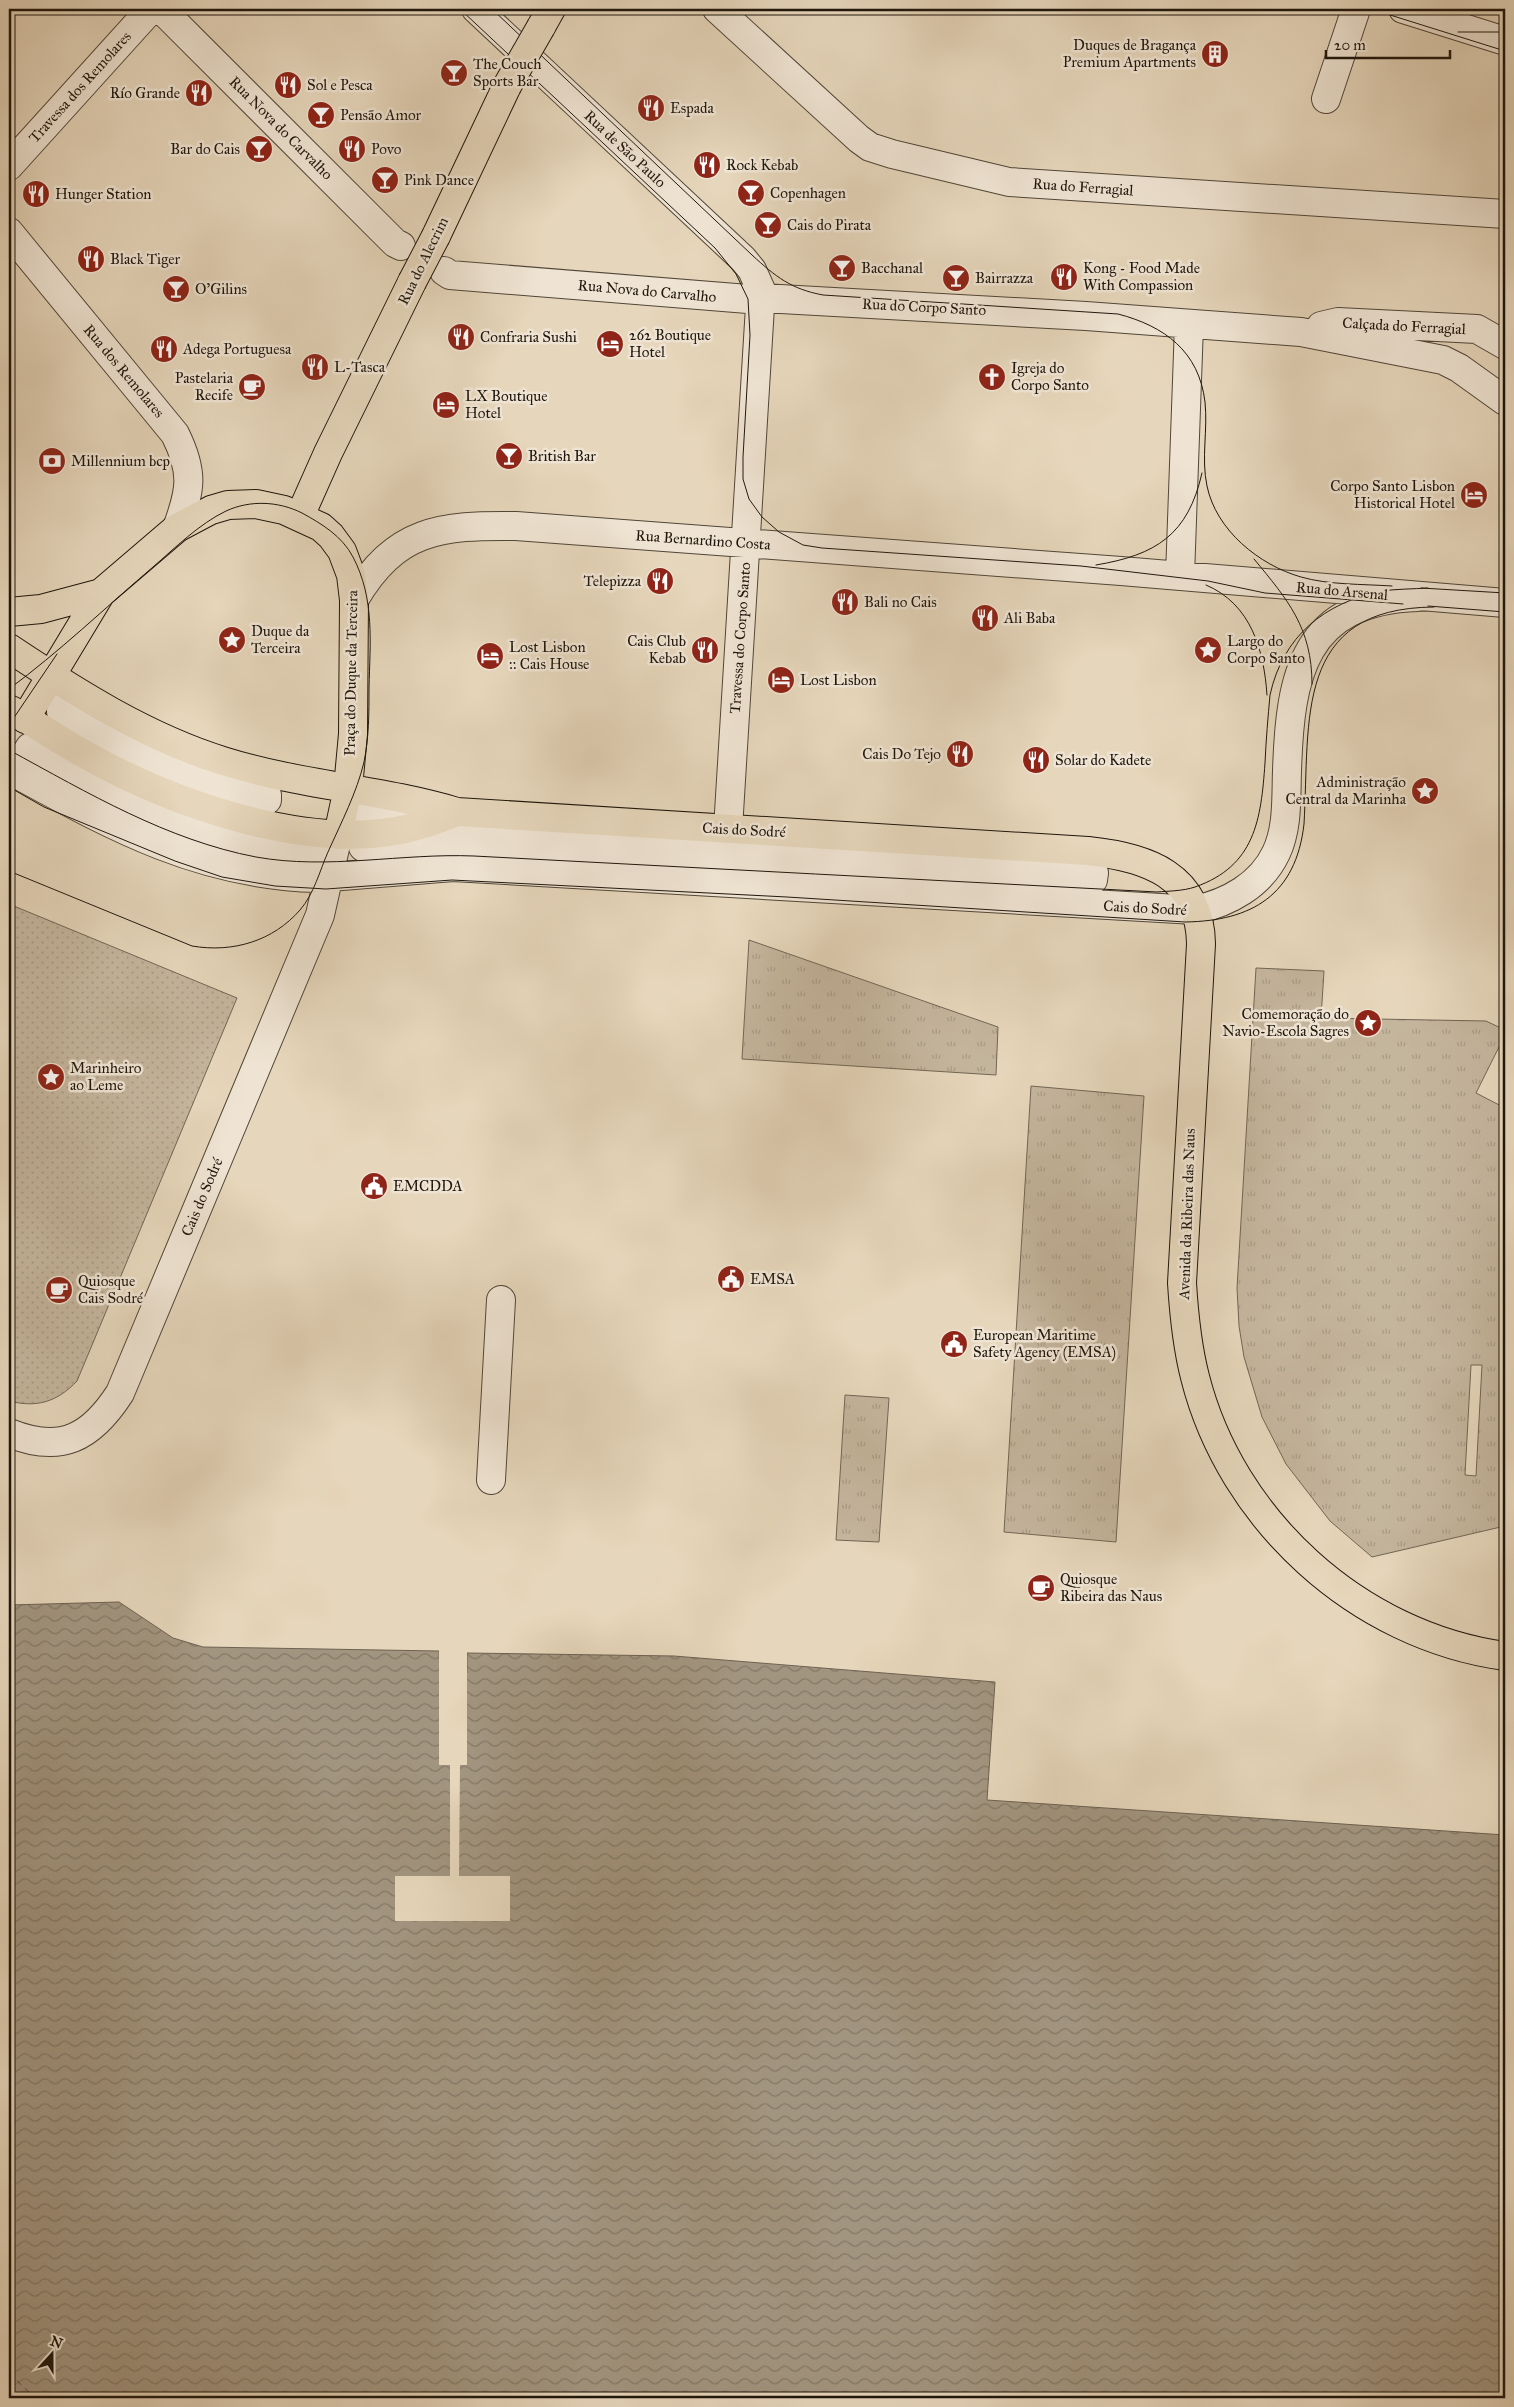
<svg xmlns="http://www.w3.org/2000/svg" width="1514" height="2407" viewBox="0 0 1514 2407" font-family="'IM FELL Great Primer',serif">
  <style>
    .grass { fill: url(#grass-tufts); stroke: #716654; fill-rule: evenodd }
    .park { fill: url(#park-dots); stroke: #716654 }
    .water { fill: url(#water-waves); stroke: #6d6252 }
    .pier { fill: #e6d6bb }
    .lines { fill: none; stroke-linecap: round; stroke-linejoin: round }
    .ferry { stroke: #53493a; stroke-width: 1; stroke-dasharray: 6 5; stroke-linecap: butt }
    .minor-casing { stroke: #504638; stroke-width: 30 }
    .major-casing { stroke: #1e160c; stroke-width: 30 }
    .minor { stroke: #efe4d3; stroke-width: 28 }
    .major { stroke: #e6d6bb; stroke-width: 28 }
    .tram { stroke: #1e160c; stroke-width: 1 }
    .major-bridge-casing { stroke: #1e160c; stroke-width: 30; stroke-linecap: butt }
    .major-bridge { stroke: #e6d6bb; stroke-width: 28 }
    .labels { text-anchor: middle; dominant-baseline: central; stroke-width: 5; stroke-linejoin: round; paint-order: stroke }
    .poi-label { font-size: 15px; fill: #1e160c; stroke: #efe4d3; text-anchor: start }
    .street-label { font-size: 15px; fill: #1e160c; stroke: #efe4d3 }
  </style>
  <defs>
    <pattern id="grass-tufts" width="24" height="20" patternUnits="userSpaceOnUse" patternTransform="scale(1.25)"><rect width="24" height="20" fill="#c4b59d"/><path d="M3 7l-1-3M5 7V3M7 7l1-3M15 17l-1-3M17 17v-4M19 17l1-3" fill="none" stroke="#a89b86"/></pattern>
    <pattern id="park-dots" width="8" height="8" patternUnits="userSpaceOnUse" patternTransform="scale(1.25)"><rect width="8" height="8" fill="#c4b59d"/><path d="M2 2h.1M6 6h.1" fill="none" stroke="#a89b86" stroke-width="1.8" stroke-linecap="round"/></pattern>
    <pattern id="water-waves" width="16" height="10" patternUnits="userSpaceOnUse" patternTransform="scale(1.25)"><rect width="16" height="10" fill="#a29580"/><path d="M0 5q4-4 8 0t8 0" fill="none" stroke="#837967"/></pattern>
  </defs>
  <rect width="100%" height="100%" fill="#e6d6bb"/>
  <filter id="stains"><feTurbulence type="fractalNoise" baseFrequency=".004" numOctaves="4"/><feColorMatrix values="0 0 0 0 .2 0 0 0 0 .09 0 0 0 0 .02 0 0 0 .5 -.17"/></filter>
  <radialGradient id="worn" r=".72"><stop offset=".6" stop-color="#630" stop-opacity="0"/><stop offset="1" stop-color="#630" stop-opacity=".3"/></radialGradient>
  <path class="grass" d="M 749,940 L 998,1027 L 996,1075 L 742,1059 Z
    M 1256,968 L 1324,971 L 1321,1018 L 1486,1021 L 1505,1030 L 1505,1035 L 1476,1093 L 1505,1108 L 1505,1526 L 1372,1557 L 1330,1521 L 1286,1464 L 1262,1417 L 1244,1357 L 1239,1326 L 1237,1288 ZM 1471,1365 L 1482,1365 L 1476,1476 L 1465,1475 Z
    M 1031,1086 L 1144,1096 L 1116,1542 L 1004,1532 Z
    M 845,1395 L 889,1398 L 879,1542 L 836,1540 Z"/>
  <path class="park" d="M 9,904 L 237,998 L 77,1381 C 57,1402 37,1408 9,1401 Z"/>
  <path class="water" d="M 119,1602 L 173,1638 L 203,1647 L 439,1651 L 440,1673 L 467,1673 L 467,1653 L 674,1656 L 995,1682 L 987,1800 L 1505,1835 L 1505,2398 L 9,2398 L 9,1605 Z"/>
  <path class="pier" d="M 439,1648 L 442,1651 L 442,1671 L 464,1671 L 464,1652 L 467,1650 L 467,1765 L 460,1765 L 459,1876 L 510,1876 L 510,1921 L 395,1921 L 395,1876 L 450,1876 L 450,1765 L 439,1765 Z"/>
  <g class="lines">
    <path class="ferry" d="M 9,2373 L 35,2398"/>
    <g class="minor-casing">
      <path id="minor" d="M 161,9 L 395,243 L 401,246
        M 476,9 L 743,259 L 752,270 L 761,290 L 728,829
        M 717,9 L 859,139 L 870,147 L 892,154 L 1009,182 L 1505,214
        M 1403,9 L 1505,41
        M 1326,99 L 1356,9
        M 9,166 L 151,9
        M 9,232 L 175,434 C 194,472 191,490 177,528
        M 444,271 L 450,275 L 748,299 L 762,298 L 1086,316 L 1301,332 L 1443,360 L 1459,368 L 1505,401
        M 1321,326 L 1338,322 L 1477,329 L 1505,345
        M 1180,576 L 1189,325
        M 354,600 C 395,529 441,525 516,526 L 1121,571 L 1505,603
        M 62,706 C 131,744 191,773 267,794 L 267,800 C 204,796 107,754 61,711 Z
        M 30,747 C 91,782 152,818 221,836 C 249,844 279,846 308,847 L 310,855 C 206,854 114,803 25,755 Z
        M 9,770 C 110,825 198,875 317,878 L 453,867 L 1195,910 C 1228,903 1261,885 1276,853 C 1288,828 1286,798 1287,771 C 1290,675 1303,601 1418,597
        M 369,811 L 405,813 L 410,816 L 407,820 L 364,822 L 363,815 Z
        M 471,832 L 1094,873 L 1093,880 L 466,841 L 363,847 L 363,839 Z
        M 9,1433 C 61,1454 91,1438 120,1393 L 320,915 L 338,835
        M 491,1480 L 501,1300"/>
    </g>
    <g class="major-casing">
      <path id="major" d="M 541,27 L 551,9
        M 436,236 L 507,86
        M 300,516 L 328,453 L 412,282
        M 9,612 L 41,609 L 101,593
        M 9,648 C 75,692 146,737 223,761 C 299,785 380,789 457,812 L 1088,851 C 1147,857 1200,875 1201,944 L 1182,1283 C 1184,1315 1187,1346 1195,1377 C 1231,1520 1358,1636 1505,1656
        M 11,710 C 36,724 60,741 86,755 C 169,802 298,848 395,831 C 416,828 437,820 457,812
        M 25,719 L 101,593 L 177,528 L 211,510 L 228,505 L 256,504 L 284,510 L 321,527 L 331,536 L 342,551 L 351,575 L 354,600 L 353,734 L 348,788 L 338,835"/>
    </g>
    <use href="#minor" class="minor"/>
    <use href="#major" class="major"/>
    <path class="tram" d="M 460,9 L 715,248 L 736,274 L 748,299 L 750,335 L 743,457 L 743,479 L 749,499 L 762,517 L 779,532 L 803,545 L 822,548 L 1081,566 L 1208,581 L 1265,593 L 1403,604
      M 492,9 L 752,255 C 776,277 791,289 823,295 L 1118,314 C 1164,326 1199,351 1205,402 C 1208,430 1201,458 1207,486 C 1216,530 1259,565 1301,577 C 1329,585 1362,584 1392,586
      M 1371,9 L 1505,51
      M 1458,32 L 1505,32
      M 1254,559 C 1288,600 1312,628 1312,684
      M 1096,565 C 1156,555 1188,535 1202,473
      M 1206,585 C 1251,604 1264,650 1267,695
      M 1421,588 L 1505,593
      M 1428,606 L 1505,612
      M 9,689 C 59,652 105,608 153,567 C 175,548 199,524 226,511 C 250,500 278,501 302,513 C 322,524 342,536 353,557 C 375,599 370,643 369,688 C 369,713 369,738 364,762 C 357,792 341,823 328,852 C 320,870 314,894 300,910 C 273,941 233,953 192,946 L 9,871
      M 9,725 L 57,654
      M 9,750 C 88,793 167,840 256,857 C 328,870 402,853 474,856 C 702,868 929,880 1157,892 C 1169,891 1183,891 1195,887 C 1255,866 1261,820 1265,763 C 1266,740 1268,717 1270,695 C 1283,636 1324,603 1382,591 C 1396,589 1413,589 1428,588
      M 9,787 L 44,807 L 175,861 L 222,877 L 275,886 L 326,889 L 452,880 L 787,897 L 1185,922 C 1252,921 1296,895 1304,824 C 1310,720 1293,608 1434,607"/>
    <g class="major-bridge-casing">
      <path id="major-bridge" d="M 507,86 L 541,27
        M 412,282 L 436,236"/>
    </g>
    <use href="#major-bridge" class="major-bridge"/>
  </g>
  <defs>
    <g id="building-disc" transform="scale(1.4375)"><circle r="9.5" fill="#8f2418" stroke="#efe4d3"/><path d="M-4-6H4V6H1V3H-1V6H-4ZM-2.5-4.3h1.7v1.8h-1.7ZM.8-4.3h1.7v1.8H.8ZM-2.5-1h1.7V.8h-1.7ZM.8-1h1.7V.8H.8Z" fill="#fff"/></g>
    <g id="bar-disc" transform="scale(1.4375)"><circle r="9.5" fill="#8f2418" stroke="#efe4d3"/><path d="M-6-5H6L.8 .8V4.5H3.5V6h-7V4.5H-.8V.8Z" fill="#fff"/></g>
    <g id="restaurant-disc" transform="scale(1.4375)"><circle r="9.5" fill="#8f2418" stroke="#efe4d3"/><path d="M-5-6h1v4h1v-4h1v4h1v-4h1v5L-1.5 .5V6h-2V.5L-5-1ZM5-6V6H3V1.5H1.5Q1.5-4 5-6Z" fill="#fff"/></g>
    <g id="hotel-disc" transform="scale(1.4375)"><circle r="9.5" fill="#8f2418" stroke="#efe4d3"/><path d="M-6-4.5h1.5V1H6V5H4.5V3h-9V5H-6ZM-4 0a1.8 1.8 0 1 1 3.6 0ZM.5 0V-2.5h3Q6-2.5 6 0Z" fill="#fff"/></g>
    <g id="church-disc" transform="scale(1.4375)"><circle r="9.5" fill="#8f2418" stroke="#efe4d3"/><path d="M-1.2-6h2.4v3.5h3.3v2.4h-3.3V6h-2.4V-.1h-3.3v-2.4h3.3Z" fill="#fff"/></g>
    <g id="cafe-disc" transform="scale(1.4375)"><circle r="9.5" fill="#8f2418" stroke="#efe4d3"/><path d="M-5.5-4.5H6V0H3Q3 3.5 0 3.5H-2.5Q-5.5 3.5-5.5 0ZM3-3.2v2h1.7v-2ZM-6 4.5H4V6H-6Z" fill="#fff"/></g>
    <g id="bank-disc" transform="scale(1.4375)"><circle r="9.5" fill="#8f2418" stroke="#efe4d3"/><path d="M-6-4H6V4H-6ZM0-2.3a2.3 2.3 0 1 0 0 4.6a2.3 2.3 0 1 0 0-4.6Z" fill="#fff"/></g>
    <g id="sight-disc" transform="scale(1.4375)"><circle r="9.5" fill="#8f2418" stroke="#efe4d3"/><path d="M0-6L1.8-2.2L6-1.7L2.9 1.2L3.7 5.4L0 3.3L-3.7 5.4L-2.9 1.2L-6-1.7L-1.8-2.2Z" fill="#fff"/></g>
    <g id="civic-disc" transform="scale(1.4375)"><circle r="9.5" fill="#8f2418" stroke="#efe4d3"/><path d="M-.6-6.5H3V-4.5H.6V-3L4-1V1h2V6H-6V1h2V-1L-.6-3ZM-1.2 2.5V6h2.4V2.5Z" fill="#fff"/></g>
  </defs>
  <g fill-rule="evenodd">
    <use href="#building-disc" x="1215" y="54"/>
    <use href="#bar-disc" x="454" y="73"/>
    <use href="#restaurant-disc" x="288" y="85"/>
    <use href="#restaurant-disc" x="199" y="93"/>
    <use href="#restaurant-disc" x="651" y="108"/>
    <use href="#bar-disc" x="321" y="115"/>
    <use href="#bar-disc" x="259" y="149"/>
    <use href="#restaurant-disc" x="352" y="149"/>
    <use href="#restaurant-disc" x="707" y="165"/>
    <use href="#bar-disc" x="385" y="180"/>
    <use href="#bar-disc" x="751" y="193"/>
    <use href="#restaurant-disc" x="36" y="194"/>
    <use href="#bar-disc" x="768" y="225"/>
    <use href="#restaurant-disc" x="91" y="259"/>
    <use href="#bar-disc" x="842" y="268"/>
    <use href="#restaurant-disc" x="1064" y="277"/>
    <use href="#bar-disc" x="956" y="278"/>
    <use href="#bar-disc" x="176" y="289"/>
    <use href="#restaurant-disc" x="461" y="337"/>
    <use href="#hotel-disc" x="610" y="344"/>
    <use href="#restaurant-disc" x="164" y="349"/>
    <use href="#restaurant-disc" x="315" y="367"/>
    <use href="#church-disc" x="992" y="377"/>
    <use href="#cafe-disc" x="252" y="387"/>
    <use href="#hotel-disc" x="446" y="405"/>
    <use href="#bar-disc" x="509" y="456"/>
    <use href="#bank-disc" x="52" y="461"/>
    <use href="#hotel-disc" x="1474" y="495"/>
    <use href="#restaurant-disc" x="660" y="581"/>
    <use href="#restaurant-disc" x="845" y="602"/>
    <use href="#restaurant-disc" x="985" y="618"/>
    <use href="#sight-disc" x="232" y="640"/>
    <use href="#restaurant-disc" x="705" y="650"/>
    <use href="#sight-disc" x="1208" y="650"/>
    <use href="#hotel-disc" x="490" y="656"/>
    <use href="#hotel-disc" x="781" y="680"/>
    <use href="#restaurant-disc" x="960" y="754"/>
    <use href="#restaurant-disc" x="1036" y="760"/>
    <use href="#sight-disc" x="1425" y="791"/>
    <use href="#sight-disc" x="1368" y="1023"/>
    <use href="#sight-disc" x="51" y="1077"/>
    <use href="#civic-disc" x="374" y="1186"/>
    <use href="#civic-disc" x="731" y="1279"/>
    <use href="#cafe-disc" x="59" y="1290"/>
    <use href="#civic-disc" x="954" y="1344"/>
    <use href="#cafe-disc" x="1041" y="1588"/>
  </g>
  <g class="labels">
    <g class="poi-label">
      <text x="1196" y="45" text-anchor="end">Duques de Bragança<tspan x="1196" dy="17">Premium Apartments</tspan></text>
      <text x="473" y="64">The Couch<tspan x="473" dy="17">Sports Bar</tspan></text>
      <text x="307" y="85">Sol e Pesca</text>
      <text x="180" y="93" text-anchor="end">Río Grande</text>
      <text x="670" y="108">Espada</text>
      <text x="340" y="115">Pensão Amor</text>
      <text x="240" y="149" text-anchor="end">Bar do Cais</text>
      <text x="371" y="149">Povo</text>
      <text x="726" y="165">Rock Kebab</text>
      <text x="404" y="180">Pink Dance</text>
      <text x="770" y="193">Copenhagen</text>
      <text x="55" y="194">Hunger Station</text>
      <text x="787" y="225">Cais do Pirata</text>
      <text x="110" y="259">Black Tiger</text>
      <text x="861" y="268">Bacchanal</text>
      <text x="1083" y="268">Kong - Food Made<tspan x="1083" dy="17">With Compassion</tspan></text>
      <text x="975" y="278">Bairrazza</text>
      <text x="195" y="289">O'Gilins</text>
      <text x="629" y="335">262 Boutique<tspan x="629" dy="17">Hotel</tspan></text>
      <text x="480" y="337">Confraria Sushi</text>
      <text x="183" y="349">Adega Portuguesa</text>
      <text x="334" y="367">L-Tasca</text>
      <text x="1011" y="368">Igreja do<tspan x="1011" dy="17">Corpo Santo</tspan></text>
      <text x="233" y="378" text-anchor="end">Pastelaria<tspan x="233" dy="17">Recife</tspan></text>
      <text x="465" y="396">LX Boutique<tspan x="465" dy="17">Hotel</tspan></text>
      <text x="528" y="456">British Bar</text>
      <text x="71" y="461">Millennium bcp</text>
      <text x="1455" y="486" text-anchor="end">Corpo Santo Lisbon<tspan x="1455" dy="17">Historical Hotel</tspan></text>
      <text x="641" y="581" text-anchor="end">Telepizza</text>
      <text x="864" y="602">Bali no Cais</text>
      <text x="1004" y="618">Ali Baba</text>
      <text x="251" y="631">Duque da<tspan x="251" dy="17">Terceira</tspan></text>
      <text x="686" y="641" text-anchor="end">Cais Club<tspan x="686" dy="17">Kebab</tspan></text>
      <text x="1227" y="641">Largo do<tspan x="1227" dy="17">Corpo Santo</tspan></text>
      <text x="509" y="647">Lost Lisbon<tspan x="509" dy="17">:: Cais House</tspan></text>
      <text x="800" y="680">Lost Lisbon</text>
      <text x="941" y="754" text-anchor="end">Cais Do Tejo</text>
      <text x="1055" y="760">Solar do Kadete</text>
      <text x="1406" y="782" text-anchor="end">Administração<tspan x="1406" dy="17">Central da Marinha</tspan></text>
      <text x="1349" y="1014" text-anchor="end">Comemoração do<tspan x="1349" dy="17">Navio-Escola Sagres</tspan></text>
      <text x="70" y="1068">Marinheiro<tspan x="70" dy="17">ao Leme</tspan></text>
      <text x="393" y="1186">EMCDDA</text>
      <text x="750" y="1279">EMSA</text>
      <text x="78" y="1281">Quiosque<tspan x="78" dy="17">Cais Sodré</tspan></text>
      <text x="973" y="1335">European Maritime<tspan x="973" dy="17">Safety Agency (EMSA)</tspan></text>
      <text x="1060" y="1579">Quiosque<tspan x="1060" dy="17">Ribeira das Naus</tspan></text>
    </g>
    <g class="street-label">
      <text transform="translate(80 87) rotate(-48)">Travessa dos Remolares</text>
      <text transform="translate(281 128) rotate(45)">Rua Nova do Carvalho</text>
      <text transform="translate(625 149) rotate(43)">Rua de São Paulo</text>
      <text transform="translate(1083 187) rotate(4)">Rua do Ferragial</text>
      <text transform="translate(423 261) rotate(-64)">Rua do Alecrim</text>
      <text transform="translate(647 291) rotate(5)">Rua Nova do Carvalho</text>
      <text transform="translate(924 307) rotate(3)">Rua do Corpo Santo</text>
      <text transform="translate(1404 326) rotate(3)">Calçada do Ferragial</text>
      <text transform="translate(124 371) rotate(50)">Rua dos Remolares</text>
      <text transform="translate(703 540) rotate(4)">Rua Bernardino Costa</text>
      <text transform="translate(1342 591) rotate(5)">Rua do Arsenal</text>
      <text transform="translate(740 638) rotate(-86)">Travessa do Corpo Santo</text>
      <text transform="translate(351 673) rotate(-89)">Praça do Duque da Terceira</text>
      <text transform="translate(744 830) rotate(3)">Cais do Sodré</text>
      <text transform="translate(1145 908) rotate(3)">Cais do Sodré</text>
      <text transform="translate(202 1197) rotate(-67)">Cais do Sodré</text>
      <text transform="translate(1187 1214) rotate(-88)">Avenida da Ribeira das Naus</text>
    </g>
  </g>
  <rect width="1514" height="2407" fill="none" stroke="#e6d6bb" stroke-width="30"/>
  <rect x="10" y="10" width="1494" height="2387" fill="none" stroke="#1e160c" stroke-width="2.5"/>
  <rect x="15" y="15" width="1484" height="2377" fill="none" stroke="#1e160c"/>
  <g transform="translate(52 2354) rotate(21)" stroke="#efe4d3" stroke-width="4" paint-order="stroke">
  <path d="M0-4L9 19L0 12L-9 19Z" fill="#1e160c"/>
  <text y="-8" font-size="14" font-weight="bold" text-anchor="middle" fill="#1e160c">N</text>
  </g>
  <path d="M1326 50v8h124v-8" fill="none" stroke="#1e160c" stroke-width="2.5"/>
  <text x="1334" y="50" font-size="15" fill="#1e160c" stroke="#efe4d3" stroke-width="4" paint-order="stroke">20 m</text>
  <rect width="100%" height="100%" filter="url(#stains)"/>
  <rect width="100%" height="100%" fill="url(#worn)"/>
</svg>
